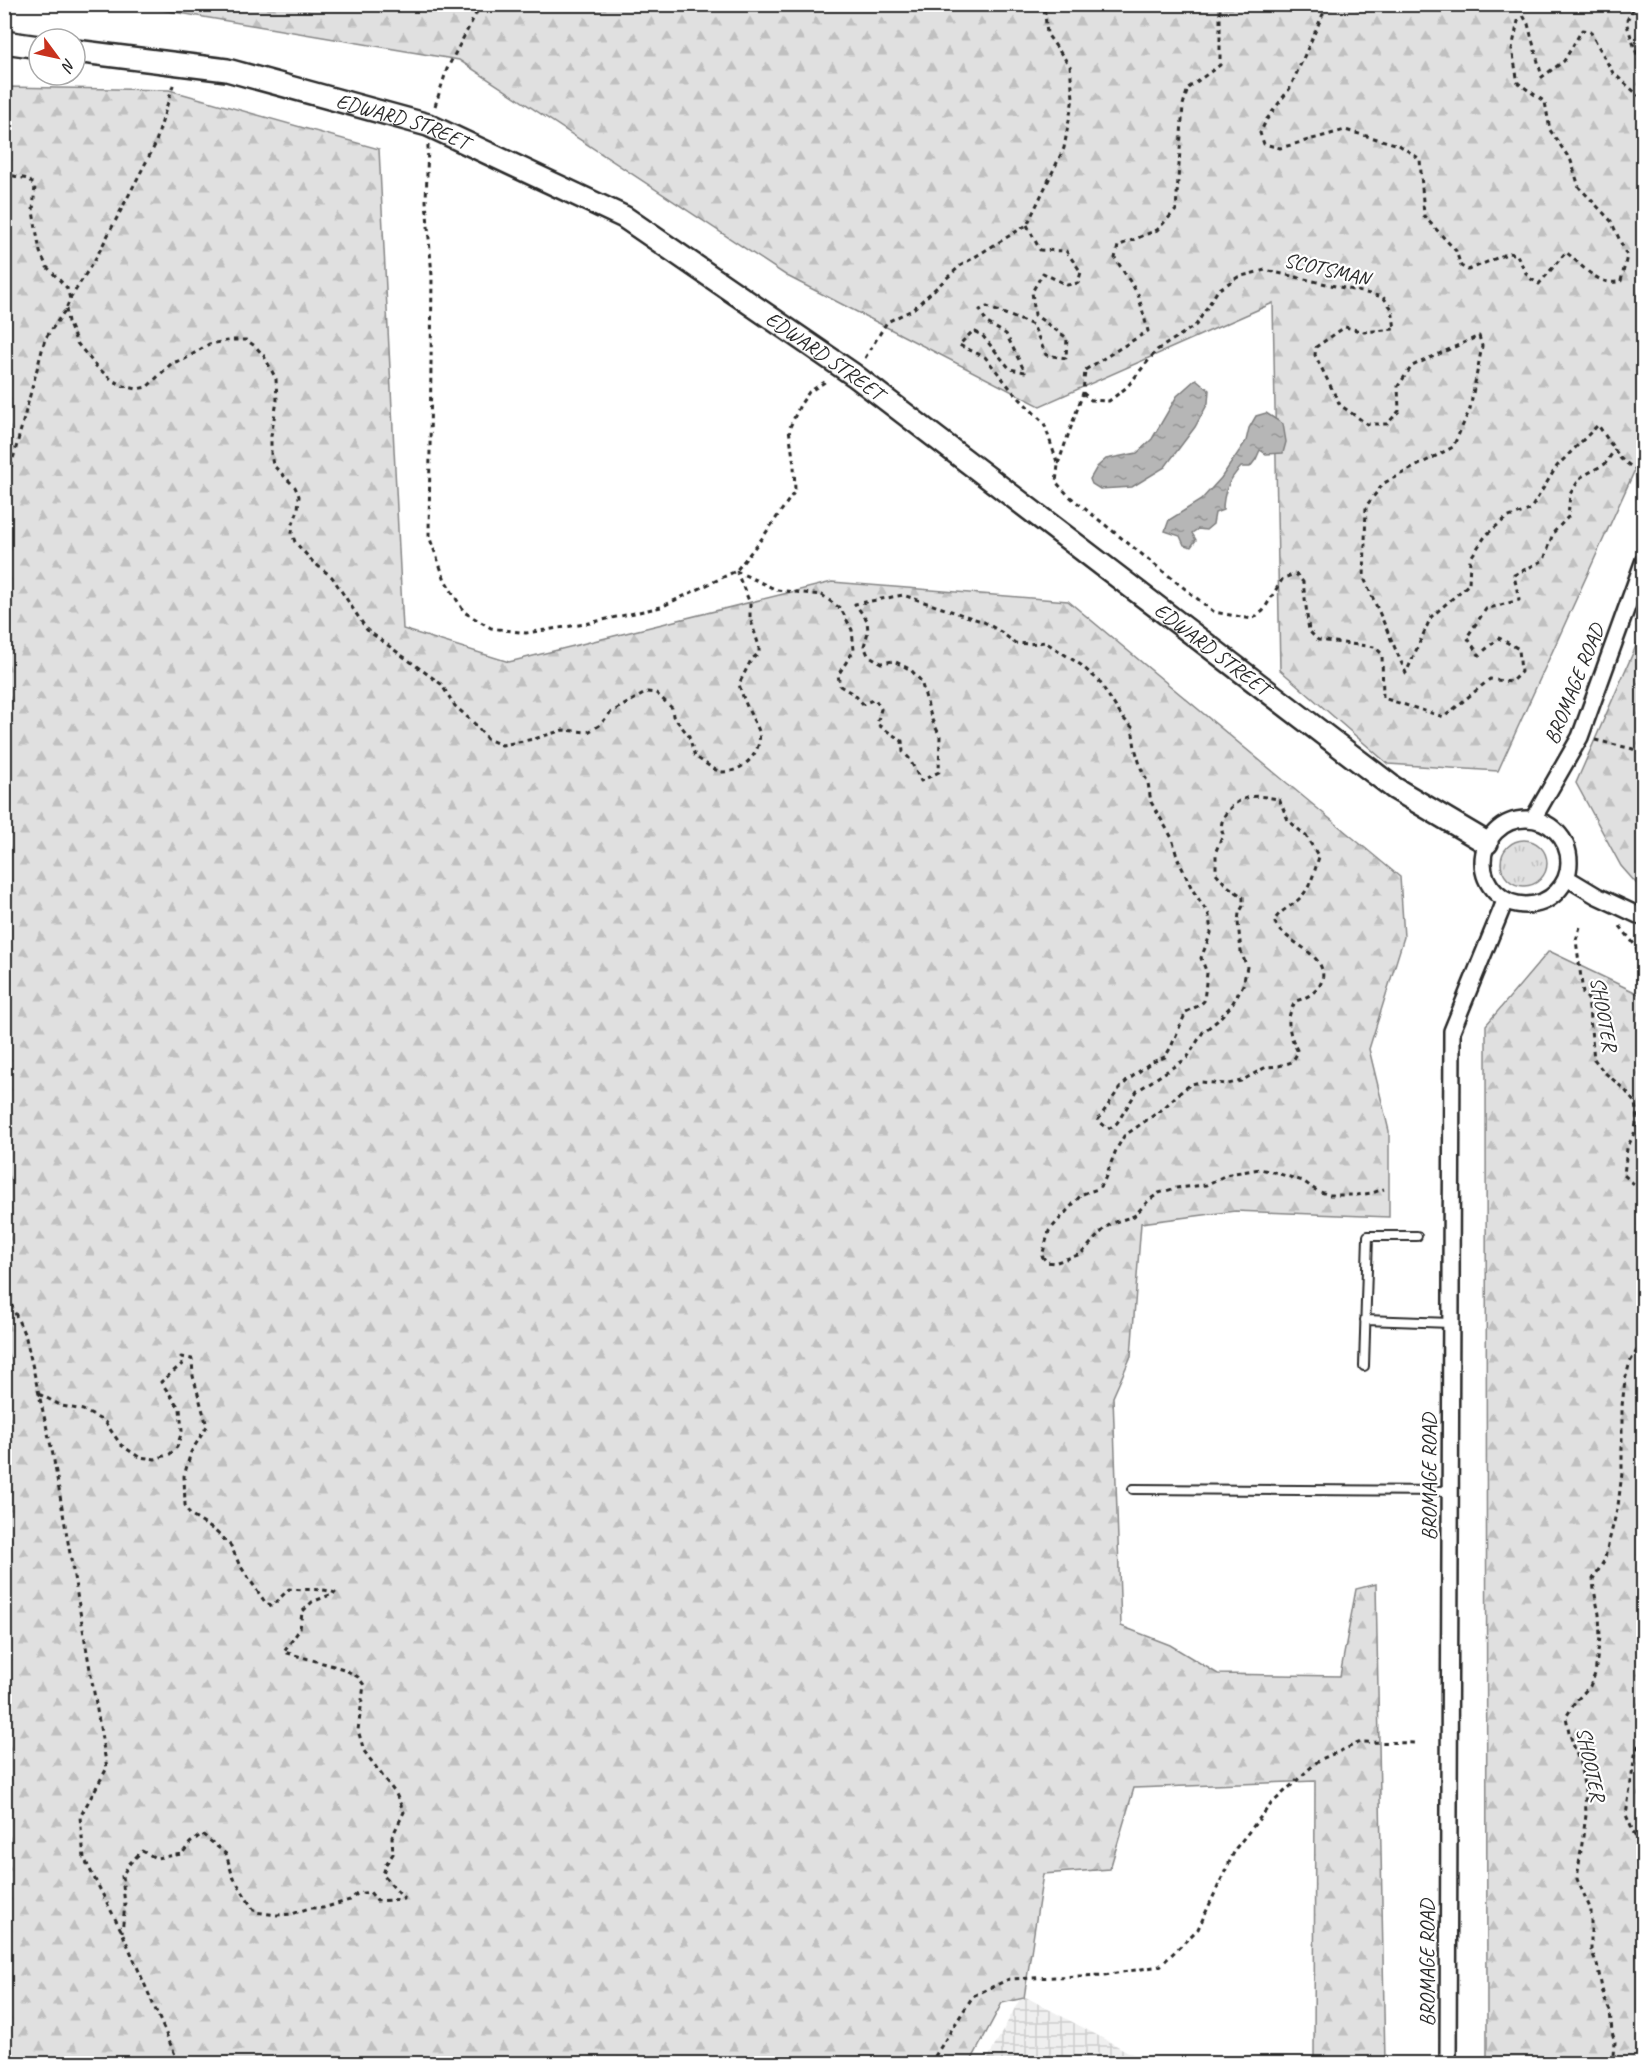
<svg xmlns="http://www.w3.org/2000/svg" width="1648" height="2068" viewBox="0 0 1648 2068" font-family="Caveat,sans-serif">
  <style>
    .industrial { fill: url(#industrial-grid) }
    .grass { fill: url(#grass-tufts); stroke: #868686; stroke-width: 1.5 }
    .forest { fill: url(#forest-firs); stroke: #868686; stroke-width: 1.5 }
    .water { fill: url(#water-ripples); stroke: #7e7e7e; stroke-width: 1.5 }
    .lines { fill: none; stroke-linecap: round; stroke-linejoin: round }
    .lane-casing { stroke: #2b2b2b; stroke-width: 12 }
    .street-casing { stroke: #2b2b2b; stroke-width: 20 }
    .secondary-casing { stroke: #2b2b2b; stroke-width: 26 }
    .path { stroke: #2b2b2b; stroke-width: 3; stroke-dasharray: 4.5 4.5; stroke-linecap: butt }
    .lane { stroke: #fff; stroke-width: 8 }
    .street { stroke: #fff; stroke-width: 15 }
    .secondary { stroke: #fff; stroke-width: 21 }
    .labels { text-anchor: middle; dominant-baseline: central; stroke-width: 4.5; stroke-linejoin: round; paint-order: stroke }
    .street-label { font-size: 21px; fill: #2b2b2b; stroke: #fff }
  </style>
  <defs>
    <pattern id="industrial-grid" width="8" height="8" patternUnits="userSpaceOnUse" patternTransform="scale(1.5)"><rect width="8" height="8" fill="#efefef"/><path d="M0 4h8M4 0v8" fill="none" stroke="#cdcdcd"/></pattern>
    <pattern id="grass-tufts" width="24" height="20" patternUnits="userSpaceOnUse" patternTransform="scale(1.5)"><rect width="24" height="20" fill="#e0e0e0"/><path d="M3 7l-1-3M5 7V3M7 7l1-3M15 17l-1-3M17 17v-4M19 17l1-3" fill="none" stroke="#c0c0c0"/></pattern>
    <pattern id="forest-firs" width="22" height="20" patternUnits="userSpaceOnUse" patternTransform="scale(1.5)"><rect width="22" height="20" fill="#e0e0e0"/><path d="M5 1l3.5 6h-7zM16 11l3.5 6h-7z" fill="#c0c0c0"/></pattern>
    <pattern id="water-ripples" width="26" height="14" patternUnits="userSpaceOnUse" patternTransform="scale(1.5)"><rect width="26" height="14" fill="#b6b6b6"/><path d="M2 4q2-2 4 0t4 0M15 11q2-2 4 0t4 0" fill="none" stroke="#949494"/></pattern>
  </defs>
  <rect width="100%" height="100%" fill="#fff"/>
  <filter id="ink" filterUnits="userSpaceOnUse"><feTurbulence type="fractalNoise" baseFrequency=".0167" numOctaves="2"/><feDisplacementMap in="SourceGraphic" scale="12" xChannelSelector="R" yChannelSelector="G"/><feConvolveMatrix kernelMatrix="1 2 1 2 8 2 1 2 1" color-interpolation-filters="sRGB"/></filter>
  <g filter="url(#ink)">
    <path class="industrial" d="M 1022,1995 L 1149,2063 L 985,2064 Z"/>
    <path class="grass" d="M1501 863a23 23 0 1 1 46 0a23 23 0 1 1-46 0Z"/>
    <path class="forest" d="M 132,5 L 1643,5 L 1643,452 L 1498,771 L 1388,764 L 1280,670 L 1273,303 L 1040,406 L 787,276 L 459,60 Z
      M 5,87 L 169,90 L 379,149 L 403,629 L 509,662 L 832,582 L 1068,601 L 1400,877 L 1404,937 L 1369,1049 L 1389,1131 L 1389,1217 L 1235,1211 L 1141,1223 L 1131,1356 L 1113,1397 L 1121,1626 L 1170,1645 L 1218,1674 L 1340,1676 L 1356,1589 L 1376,1584 L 1385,2063 L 1314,2063 L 1315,1781 L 1134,1788 L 1110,1869 L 1043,1874 L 1024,1998 L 1002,2003 L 970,2063 L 5,2063 Z
      M 1643,630 L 1644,891 L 1643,891 L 1621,866 L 1576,783 Z
      M 1549,951 L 1641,995 L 1643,993 L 1643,2063 L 1487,2063 L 1486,1025 Z"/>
    <path class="water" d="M 1196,379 L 1209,390 L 1208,403 L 1195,427 L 1165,467 L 1132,487 L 1100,489 L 1092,484 L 1090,479 L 1097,467 L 1106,459 L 1137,453 L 1152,439 L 1177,396 Z
      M 1266,413 L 1283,424 L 1286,442 L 1283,453 L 1266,454 L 1260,450 L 1256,459 L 1250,467 L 1241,467 C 1229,479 1223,493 1223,510 L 1215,513 L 1213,524 L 1206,530 L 1198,529 L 1192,533 L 1196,540 L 1191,547 L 1184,545 L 1180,536 L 1165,531 L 1169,520 L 1201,500 L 1221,478 L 1246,441 L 1249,428 L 1256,416 Z"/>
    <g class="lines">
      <g class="lane-casing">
        <path id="lane" d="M 1365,1320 L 1451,1323
          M 1364,1366 L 1368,1236 L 1417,1236
          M 1133,1489 L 1450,1491"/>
      </g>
      <g class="street-casing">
        <path id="street" d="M1483 862a43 43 0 1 1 86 0a43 43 0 1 1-86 0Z
          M 1533,819 L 1580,737 L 1644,560
          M 1567,878 L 1597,896 L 1644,918
          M 1448,2064 L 1452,1031 L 1505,901"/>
      </g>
      <g class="secondary-casing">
        <g id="secondary">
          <path d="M 4,42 L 39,47"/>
          <path id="s1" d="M 75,51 L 227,70 L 428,125 L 624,217 L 854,375 L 1394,788 L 1487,843"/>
        </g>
      </g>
      <path class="path" d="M 1324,4 L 1323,14 L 1290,88 L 1267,119 L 1260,133 L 1264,144 L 1280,148 L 1345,130 L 1399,145 L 1420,159 L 1424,216 L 1456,251 L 1461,266 L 1468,270 L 1509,253 L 1517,255 L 1528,277 L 1539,284 L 1566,252 C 1582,265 1599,288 1621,281 L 1627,256 L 1611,221 L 1579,187 L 1571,161 L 1550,130 L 1545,102 L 1518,83 L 1512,49 L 1518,21 L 1524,17 L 1528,24 L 1542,77 L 1564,61 L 1582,30 L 1590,31 L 1613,73 L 1644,100
        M 1641,4 L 1633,9 L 1626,22 L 1644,75
        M 435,106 L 447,69 L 481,4
        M 428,145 L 426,201 L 432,276 L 429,536 L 445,580 L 464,612 L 491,628 L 526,633 L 585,624 L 661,607 L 736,571 L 763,537 L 795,491 L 794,465 L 789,429 L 800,405 L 809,392 L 828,380
        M 4,174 L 28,179 L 35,186 L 33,211 L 40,252 L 47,267 L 67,288 L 70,299
        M 1027,225 L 1040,250 L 1066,251 L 1081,272 L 1078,283 L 1067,285 L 1043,273 L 1032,292 L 1035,315 L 1067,338 L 1066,358 L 1046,355 L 1033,325 L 987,307 L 980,310 L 987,323 L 1006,334 L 1025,372 L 1010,369 L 982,335 L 973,331 L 959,345 L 985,357 L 1014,393 L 1044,423 L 1058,465 L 1056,482 L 1069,496 L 1214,612 L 1252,619 L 1263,611 L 1283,578 L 1296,574 L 1303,582 L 1309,631 L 1318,640 L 1375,647 L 1382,654 L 1383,698 L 1444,717 L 1490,679 L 1511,682 L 1521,672 L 1519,649 L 1499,638 L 1479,655 L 1467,637 L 1486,609 L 1519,600 L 1514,575 L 1544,560 L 1553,533 L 1568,517 L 1570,494 L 1581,477 L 1605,464 L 1615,449
        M 66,309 L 68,322 L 77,343 L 96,366 L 112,380 L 123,386 L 137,389 L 147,387 L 172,363 L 185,359 L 209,344 L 232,340 L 246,340 L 255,346 L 264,356 L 276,379 L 277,401 L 271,436 L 271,454 L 273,465 L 295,487 L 299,496 L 298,510 L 293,524 L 292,533 L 295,542 L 313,562 L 332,577 L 367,630 L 441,684 L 455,706 L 475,724 L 487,739 L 502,745 L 534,739 L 563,730 L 588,732 L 600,725 L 610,713 L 647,692 L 656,693 L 672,708 L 673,716 L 689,736 L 695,757 C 704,761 713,771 723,772 C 744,772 763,751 759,731 C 757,726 753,720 751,715 C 746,705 742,695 739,684 L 751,660 L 759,653 L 759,646 L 750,618 L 750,603 L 737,573
        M 865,358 L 887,322 L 912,310 L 960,266 L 1027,225 L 1064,148 L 1073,98 L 1070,66 L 1047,34 L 1044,4
        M 1083,393 L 1091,400 L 1109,401 L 1127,387 L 1157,350 L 1196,325 L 1218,290 L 1238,277 L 1265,270 L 1383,297 L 1392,309 L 1395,329 L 1364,332 L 1345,327 L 1316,347 L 1315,355 L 1340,405 L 1367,424 L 1387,424 L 1399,411 L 1398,386 L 1412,366 L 1479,336 L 1482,346 L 1470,409 L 1453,447 L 1384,483 L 1366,506 L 1364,578 L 1406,673 L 1431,617 L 1469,584 L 1470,559 L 1486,535 L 1506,518 L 1530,510 L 1557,466 L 1598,425 L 1621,459 L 1644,476
        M 1058,464 L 1083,393 L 1085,370 L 1148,331 L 1138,294 L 1115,258 L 1118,246 L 1157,230 L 1176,210 L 1183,105 L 1188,88 L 1220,65 L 1220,4
        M 4,493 L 45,339 L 66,309 L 70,299 L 97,256 L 155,145 L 174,82
        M 736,571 L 777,590 L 822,595 L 841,609 L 852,630 L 854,650 L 838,675 L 840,686 L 855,695 L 863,704 L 875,699 L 881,709 L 877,724 L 902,741 L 903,752 L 909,758 L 921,781 L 939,772 L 940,736 L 932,720 L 921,681 L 911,670 L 894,661 L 881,663 L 868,655 L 864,646 L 868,632 L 867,620 L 855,604 L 903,595 L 984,622 L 1001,632 L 1015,643 L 1029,644 L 1045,642 L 1081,665 L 1099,681 L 1122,717 L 1132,727 L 1135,748 L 1141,768 L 1148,783 L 1151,802 L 1172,838 L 1177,857 L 1192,889 L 1209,915 L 1211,933 L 1201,958 L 1207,973 L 1204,1001 L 1200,1005 L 1186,1012 L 1171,1047 L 1165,1057 L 1150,1063 L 1128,1080 L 1119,1089 L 1098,1120 L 1108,1129 L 1117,1123 L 1137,1091 L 1187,1058 L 1203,1032 L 1217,1021 L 1231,1006 L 1243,985 L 1247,967 L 1241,952 L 1238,922 L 1239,913 L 1243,906 L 1243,897 L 1226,885 L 1216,873 L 1216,851 L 1223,834 C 1216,818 1234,800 1250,797 C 1259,795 1270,798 1279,799 L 1288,820 L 1306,836 L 1319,857 C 1314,872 1311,888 1299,899 C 1291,907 1280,910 1274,921 C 1283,938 1300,943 1313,956 C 1334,976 1318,995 1296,1001 C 1284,1018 1289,1034 1298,1052 L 1292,1062 L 1279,1066 L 1266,1067 L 1241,1081 L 1228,1084 L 1201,1082 L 1191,1084 L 1177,1095 L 1164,1108 L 1124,1136 L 1116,1150 L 1104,1181 L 1098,1189 L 1082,1194 L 1049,1231 L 1042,1256 L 1047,1262 L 1054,1263 L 1081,1254 L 1104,1229 L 1112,1223 L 1134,1216 L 1149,1200 L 1159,1193 L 1176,1188 L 1206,1185 L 1226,1175 L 1235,1173 L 1260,1169 L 1273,1172 L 1303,1181 L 1317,1191 L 1330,1195 L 1357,1195 L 1372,1193 L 1384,1189
        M 1595,740 L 1633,749 L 1644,758
        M 1620,926 L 1634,944 L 1644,965
        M 1580,927 L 1576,940 L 1583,993 L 1588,999 L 1594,1059 L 1603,1071 L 1625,1090 L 1635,1103 L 1637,1119 L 1634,1134 L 1627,1148 L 1624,1175 L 1634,1184 L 1644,1186
        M 4,1288 L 26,1338 L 53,1455 L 107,1768 L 80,1817 L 84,1858 L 122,1932 L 179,2064
        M 39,1394 L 62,1406 L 83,1410 L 105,1422 L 121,1445 L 139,1457 L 155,1459 L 170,1454 L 177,1447 L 182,1431 L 180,1409 L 161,1382 L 182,1364 L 181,1357 L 192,1359 L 193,1376 L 207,1426 L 191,1452 L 184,1476 L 185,1505 L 190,1515 L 214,1530 L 231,1546 L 239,1564 L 265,1602 L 272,1606 L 289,1589 C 305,1591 320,1587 335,1593 L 312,1602 L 302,1612 L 300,1629 L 284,1652 L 344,1669 L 358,1677 L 364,1685 L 358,1730 L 364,1751 L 396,1794 L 404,1812 L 392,1837 L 393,1854 L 386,1864 L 383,1875 L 404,1899 L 377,1901 L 370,1892 L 357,1894 L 350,1900 L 323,1908 L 309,1908 L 292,1914 L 277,1915 L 255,1912 L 233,1877 L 226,1854 L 202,1834 L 190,1843 L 182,1854 L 156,1858 L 142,1851 L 130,1863 L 122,1876 L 125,1905 L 122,1932
        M 1644,1728 L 1635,1755 L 1626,1815 L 1635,1836 L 1644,1837
        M 1644,1966 L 1640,1970 L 1644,1976
        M 4,2038 L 12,2051 L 8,2064
        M 930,2064 L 973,1996 L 1009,1979 L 1104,1975 L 1160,1966 L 1198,1929 L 1236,1848 L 1271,1804 L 1319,1760 L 1361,1742 L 1417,1743
        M 1616,2064 L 1614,2056 L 1615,2042 L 1612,2032 L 1610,2011 L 1604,1998 L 1597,1964 L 1591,1950 L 1591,1910 L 1577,1879 L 1586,1815 L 1585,1790 L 1580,1764 L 1569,1732 L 1566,1717 L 1576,1701 L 1590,1686 L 1595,1674 L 1600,1637 L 1599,1614 L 1594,1590 L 1593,1579 L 1604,1561 L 1618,1506 L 1622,1473 L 1622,1406 L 1625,1380 L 1630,1362 L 1644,1338"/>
      <use href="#lane" class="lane"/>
      <use href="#street" class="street"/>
      <use href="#secondary" class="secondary"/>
    </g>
  </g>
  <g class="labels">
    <g class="street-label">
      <text stroke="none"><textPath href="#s1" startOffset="336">EDWARD STREET</textPath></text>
      <text transform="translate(1327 269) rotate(13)">SCOTSMAN</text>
      <text stroke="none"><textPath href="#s1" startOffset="822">EDWARD STREET</textPath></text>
      <text stroke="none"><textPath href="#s1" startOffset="1308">EDWARD STREET</textPath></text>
      <text transform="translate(1574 684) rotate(-68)">BROMAGE ROAD</text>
      <text transform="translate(1604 1014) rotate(80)">SHOOTER</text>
      <text transform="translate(1429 1477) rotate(-90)">BROMAGE ROAD</text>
      <text transform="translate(1591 1764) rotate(78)">SHOOTER</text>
      <text transform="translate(1427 1963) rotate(-90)">BROMAGE ROAD</text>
    </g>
  </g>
  <rect width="1648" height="2068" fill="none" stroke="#fff" stroke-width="24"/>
  <rect x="12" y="12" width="1624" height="2044" fill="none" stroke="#2b2b2b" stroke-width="2" filter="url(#ink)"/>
  <g transform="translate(57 57) rotate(123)"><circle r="28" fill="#ffffff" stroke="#aaaaaa" stroke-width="1.5"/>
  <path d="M0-4.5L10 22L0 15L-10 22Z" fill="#c8321e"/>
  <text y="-9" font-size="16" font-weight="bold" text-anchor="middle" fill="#2b2b2b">N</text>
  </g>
</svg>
